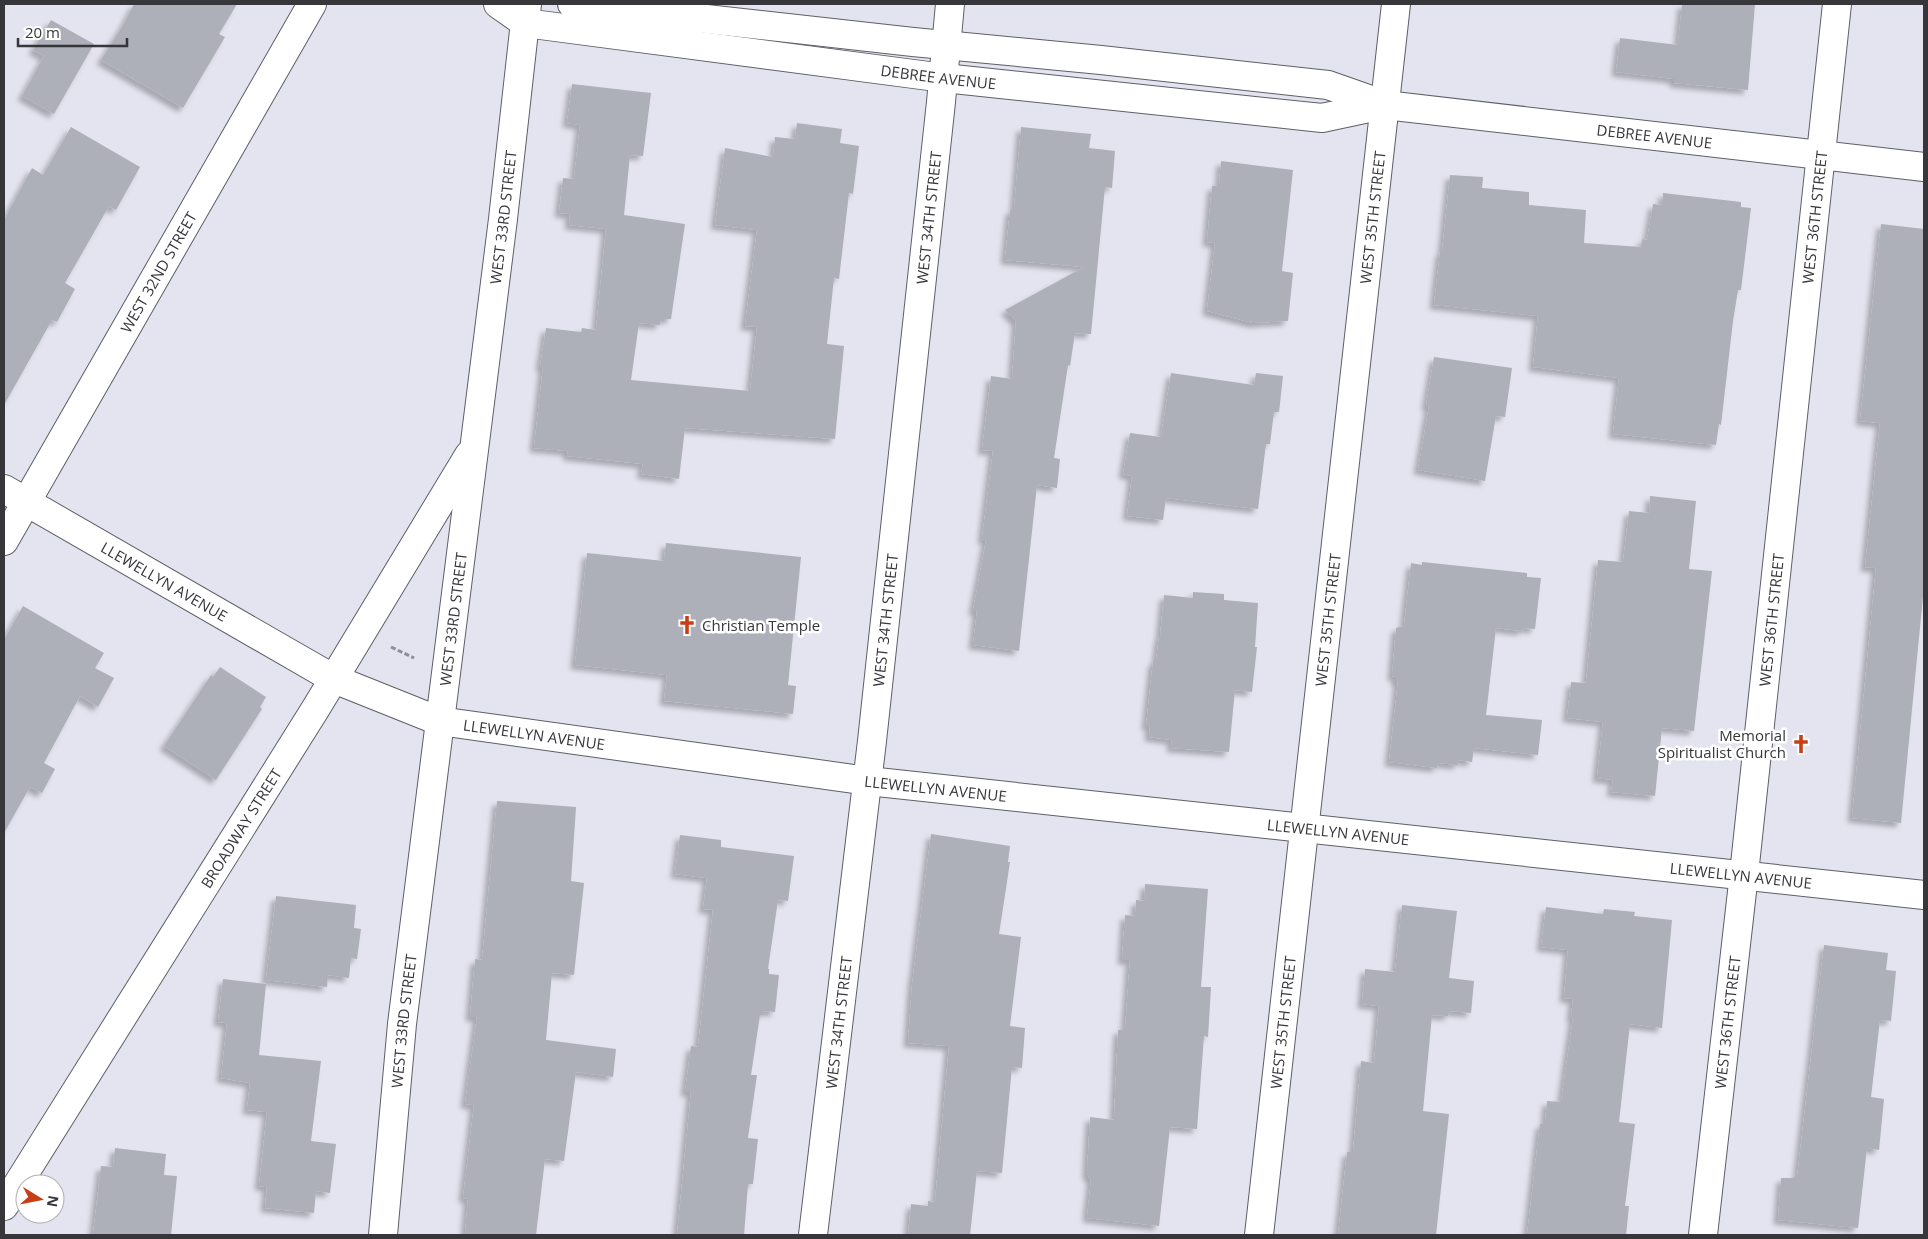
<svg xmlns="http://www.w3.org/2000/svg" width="1928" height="1239" viewBox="0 0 1928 1239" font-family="'Open Sans',sans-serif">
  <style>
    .building { fill: #adafb9; filter: url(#shadow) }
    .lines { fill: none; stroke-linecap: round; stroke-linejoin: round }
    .minor-casing { stroke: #5d5f68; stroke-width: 30 }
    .path { stroke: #8d8d95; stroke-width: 3; stroke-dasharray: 5 2.5; stroke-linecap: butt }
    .minor { stroke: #fff; stroke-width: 28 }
    .labels { text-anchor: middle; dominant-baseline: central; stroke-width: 5; stroke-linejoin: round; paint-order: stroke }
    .street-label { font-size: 15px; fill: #36363b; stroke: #fff }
    .poi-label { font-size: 15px; fill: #36363b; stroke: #fff; text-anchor: start }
  </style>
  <defs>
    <filter id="shadow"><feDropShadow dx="-4.5" dy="4.5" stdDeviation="2.5" flood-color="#0004"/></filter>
  </defs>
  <rect width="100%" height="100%" fill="#e3e4ef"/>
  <path class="building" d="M 134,4 L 237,4 L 219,34 L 225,37 L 183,108 L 101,60 L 123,25 Z
    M 1682,4 L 1755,4 L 1748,90 L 1674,83 L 1674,79 L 1616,72 L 1620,38 L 1678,45 Z
    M 51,20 L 94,44 L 54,114 L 22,96 L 44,56 L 33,50 Z
    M 572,84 L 651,93 L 643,156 L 630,155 L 624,215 L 685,224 L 671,319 L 661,319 L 660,325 L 639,323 L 631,380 L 750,391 L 757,327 L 745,326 L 757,230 L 715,225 L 725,148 L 773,157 L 775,137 L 795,139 L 797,123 L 842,129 L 840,143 L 859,146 L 853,194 L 849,193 L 839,279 L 834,278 L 827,344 L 844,346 L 835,439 L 685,428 L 679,479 L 641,474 L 643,464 L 567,456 L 568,451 L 534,448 L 543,367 L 540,367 L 546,328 L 581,332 L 582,328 L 596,330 L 606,229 L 569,225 L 570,214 L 559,213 L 563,178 L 574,179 L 580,125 L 567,123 Z
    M 71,127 L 140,167 L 116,210 L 109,206 L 65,283 L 75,289 L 57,322 L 52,320 L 4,405 L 4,220 L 32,168 L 43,175 Z
    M 1021,127 L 1091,134 L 1089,148 L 1115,151 L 1112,188 L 1105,187 L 1091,334 L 1075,333 L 1070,366 L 1068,365 L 1054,458 L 1060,459 L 1057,488 L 1037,485 L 1019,651 L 973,645 L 977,611 L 973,611 L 986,540 L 982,539 L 993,451 L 982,450 L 991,376 L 1012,379 L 1016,321 L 1005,310 L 1084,267 L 1005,260 L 1010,210 L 1014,210 Z
    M 1221,161 L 1293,170 L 1282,271 L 1293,273 L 1288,321 L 1253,323 L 1207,311 L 1215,243 L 1207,242 L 1212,186 L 1219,186 Z
    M 1450,175 L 1483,177 L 1482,188 L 1529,192 L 1529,205 L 1586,210 L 1584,243 L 1641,247 L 1642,239 L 1647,240 L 1653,204 L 1662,205 L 1663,193 L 1741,202 L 1741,207 L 1751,208 L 1741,290 L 1738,290 L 1733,321 L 1721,425 L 1719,424 L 1716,445 L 1613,434 L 1619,378 L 1533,367 L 1538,316 L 1434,305 L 1440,252 L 1442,252 Z
    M 1881,224 L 1924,229 L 1924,586 L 1901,823 L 1852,818 L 1876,568 L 1865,567 L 1880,423 L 1860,421 Z
    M 1434,357 L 1512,368 L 1505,417 L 1496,416 L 1485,481 L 1418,470 L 1429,406 L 1426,406 Z
    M 1171,373 L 1254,385 L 1256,373 L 1283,376 L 1279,412 L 1274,412 L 1270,444 L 1266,444 L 1258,509 L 1166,498 L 1163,520 L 1127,516 L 1132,476 L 1123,474 L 1130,433 L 1161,437 Z
    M 1650,496 L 1696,501 L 1689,569 L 1712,571 L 1694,731 L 1662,728 L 1655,796 L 1611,792 L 1613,780 L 1597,778 L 1603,722 L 1567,718 L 1571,682 L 1586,683 L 1598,560 L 1623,562 L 1629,511 L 1649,513 Z
    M 666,543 L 801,557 L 788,685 L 796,686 L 793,714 L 664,701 L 667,675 L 575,665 L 587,553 L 664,561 Z
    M 1422,562 L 1527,573 L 1527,577 L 1541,578 L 1535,629 L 1523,628 L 1522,631 L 1496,628 L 1486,715 L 1542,720 L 1538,755 L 1474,748 L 1472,762 L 1459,760 L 1458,765 L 1438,763 L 1437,768 L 1389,762 L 1398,682 L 1396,682 L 1396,677 L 1392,676 L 1396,628 L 1404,626 L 1411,563 L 1422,565 Z
    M 1193,592 L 1224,594 L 1224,600 L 1258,603 L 1255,647 L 1257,647 L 1252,692 L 1235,690 L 1229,752 L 1171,748 L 1172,740 L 1149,737 L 1150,726 L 1146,726 L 1153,661 L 1156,661 L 1159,637 L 1160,637 L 1164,595 L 1193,598 Z
    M 23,606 L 104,653 L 95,668 L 114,678 L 98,707 L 80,696 L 44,763 L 55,769 L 42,793 L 30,787 L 4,833 L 4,640 Z
    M 220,667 L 266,697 L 260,707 L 262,709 L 216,780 L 164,746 L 211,675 L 213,677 Z
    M 497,801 L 576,807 L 571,881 L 584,883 L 574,975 L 552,973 L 546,1040 L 616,1049 L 613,1077 L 576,1072 L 564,1161 L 545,1159 L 536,1235 L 465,1235 L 468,1199 L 463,1198 L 474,1105 L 465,1104 L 477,1017 L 470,1017 L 475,959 L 482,960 Z
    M 931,834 L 1010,846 L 1008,862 L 1010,862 L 999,934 L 1021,937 L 1010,1026 L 1025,1028 L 1022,1068 L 1012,1067 L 1002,1173 L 977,1171 L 970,1235 L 908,1235 L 911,1204 L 928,1206 L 928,1201 L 935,1202 L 949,1046 L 908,1043 L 912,985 Z
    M 680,835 L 721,840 L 721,847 L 794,856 L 788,901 L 778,900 L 768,969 L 769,969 L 769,974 L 779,975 L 775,1012 L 763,1011 L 763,1015 L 760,1015 L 751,1075 L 757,1075 L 748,1138 L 758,1139 L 753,1184 L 748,1184 L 744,1235 L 677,1235 L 691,1092 L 685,1092 L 691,1046 L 698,1047 L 713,910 L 703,909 L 707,878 L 675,874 Z
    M 1145,884 L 1208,889 L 1201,987 L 1211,987 L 1208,1037 L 1204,1036 L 1197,1129 L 1170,1127 L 1159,1226 L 1087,1218 L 1091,1180 L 1087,1173 L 1090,1117 L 1114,1120 L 1118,1030 L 1125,1030 L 1130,960 L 1122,960 L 1125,915 L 1135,916 L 1136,900 L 1144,901 Z
    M 276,896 L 356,905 L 354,928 L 361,929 L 357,959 L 351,958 L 349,978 L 328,975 L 327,987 L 266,980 Z
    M 1402,905 L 1457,911 L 1449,978 L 1474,981 L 1471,1013 L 1450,1011 L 1448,1016 L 1432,1015 L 1423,1111 L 1449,1114 L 1436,1235 L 1338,1235 L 1347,1152 L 1353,1152 L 1361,1061 L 1374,1063 L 1379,1006 L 1362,1004 L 1365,969 L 1395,972 Z
    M 1546,907 L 1603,914 L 1604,909 L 1635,912 L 1634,916 L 1672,920 L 1662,1028 L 1630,1024 L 1619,1122 L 1635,1124 L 1625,1206 L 1629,1206 L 1626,1235 L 1527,1235 L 1540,1124 L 1545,1124 L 1547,1101 L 1561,1102 L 1573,1018 L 1571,1017 L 1573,999 L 1564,998 L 1568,950 L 1541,947 Z
    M 1824,945 L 1888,953 L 1886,970 L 1896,971 L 1891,1021 L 1880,1020 L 1871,1097 L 1884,1099 L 1879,1150 L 1867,1148 L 1858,1228 L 1778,1220 L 1781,1178 L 1797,1178 Z
    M 223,979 L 266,984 L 259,1055 L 321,1061 L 311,1141 L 336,1144 L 330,1193 L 316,1191 L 314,1213 L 265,1208 L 267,1187 L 259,1186 L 267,1112 L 247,1110 L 250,1083 L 221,1078 L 227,1023 L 218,1022 Z
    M 115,1148 L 166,1154 L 164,1175 L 177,1176 L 171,1235 L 93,1235 L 101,1166 L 113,1167 Z"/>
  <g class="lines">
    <g class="minor-casing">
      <g id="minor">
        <path id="s1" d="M 498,4 L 525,23 L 944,78 L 1322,118 L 1383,105"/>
        <path id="s2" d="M 572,4 L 913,42 L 1101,60 L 1328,85 L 1385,105 L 1924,167"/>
        <path id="s3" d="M 4,489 L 334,679 L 439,721 L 868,781 L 1924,895"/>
        <path id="s4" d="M 4,541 L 312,4"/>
        <path id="s5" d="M 4,1206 L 316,708 L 469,455"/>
        <path id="s6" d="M 383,1235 L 402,1024 L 503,219 L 527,4"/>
        <path id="s7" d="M 813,1235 L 872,741 L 941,102 L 950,4"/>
        <path id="s8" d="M 1259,1235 L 1396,4"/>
        <path id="s9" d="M 1703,1235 L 1744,874 L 1837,4"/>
      </g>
    </g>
    <path class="path" d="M 391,647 L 414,658"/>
    <use href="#minor" class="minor"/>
  </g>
  <defs>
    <g id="church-bare" transform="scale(1.5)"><path d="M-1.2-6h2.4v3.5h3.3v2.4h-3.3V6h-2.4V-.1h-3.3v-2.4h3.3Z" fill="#c83f17" stroke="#fff" stroke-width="2.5" paint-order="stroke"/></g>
  </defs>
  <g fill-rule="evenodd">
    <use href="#church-bare" x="687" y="625"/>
    <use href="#church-bare" x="1801" y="744"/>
  </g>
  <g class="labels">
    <g class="street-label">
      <text stroke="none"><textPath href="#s1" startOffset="450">DEBREE AVENUE</textPath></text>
      <text stroke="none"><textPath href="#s2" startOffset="1092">DEBREE AVENUE</textPath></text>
      <text stroke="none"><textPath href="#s6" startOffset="1025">WEST 33RD STREET</textPath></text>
      <text stroke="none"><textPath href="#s7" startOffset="1024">WEST 34TH STREET</textPath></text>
      <text stroke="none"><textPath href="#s8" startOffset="1024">WEST 35TH STREET</textPath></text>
      <text stroke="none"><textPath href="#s9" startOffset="1024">WEST 36TH STREET</textPath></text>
      <text stroke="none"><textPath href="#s4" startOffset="310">WEST 32ND STREET</textPath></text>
      <text stroke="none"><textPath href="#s3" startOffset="185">LLEWELLYN AVENUE</textPath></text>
      <text stroke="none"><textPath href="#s6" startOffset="620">WEST 33RD STREET</textPath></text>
      <text stroke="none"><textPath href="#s7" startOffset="619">WEST 34TH STREET</textPath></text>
      <text stroke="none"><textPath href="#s8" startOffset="619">WEST 35TH STREET</textPath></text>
      <text stroke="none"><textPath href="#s9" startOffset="619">WEST 36TH STREET</textPath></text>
      <text stroke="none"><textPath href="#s3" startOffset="590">LLEWELLYN AVENUE</textPath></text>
      <text stroke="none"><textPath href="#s3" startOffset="995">LLEWELLYN AVENUE</textPath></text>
      <text stroke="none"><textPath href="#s5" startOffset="446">BROADWAY STREET</textPath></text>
      <text stroke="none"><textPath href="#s3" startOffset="1400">LLEWELLYN AVENUE</textPath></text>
      <text stroke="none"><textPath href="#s3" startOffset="1805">LLEWELLYN AVENUE</textPath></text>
      <text stroke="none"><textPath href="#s6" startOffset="215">WEST 33RD STREET</textPath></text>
      <text stroke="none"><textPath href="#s7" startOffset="214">WEST 34TH STREET</textPath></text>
      <text stroke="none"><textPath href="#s8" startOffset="214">WEST 35TH STREET</textPath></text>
      <text stroke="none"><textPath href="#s9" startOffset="214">WEST 36TH STREET</textPath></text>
    </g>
    <g class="poi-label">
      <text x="702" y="625">Christian Temple</text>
      <text x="1786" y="735" text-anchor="end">Memorial<tspan x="1786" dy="17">Spiritualist Church</tspan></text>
    </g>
  </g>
  <rect width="1928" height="1239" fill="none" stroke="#36363b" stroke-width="10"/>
  <g transform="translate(40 1199) rotate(100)"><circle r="24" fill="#ffffff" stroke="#afafb1"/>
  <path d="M0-4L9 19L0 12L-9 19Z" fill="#c83f17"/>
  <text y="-8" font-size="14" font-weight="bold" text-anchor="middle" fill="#36363b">N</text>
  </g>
  <path d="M18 38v8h109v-8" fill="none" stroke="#36363b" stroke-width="2.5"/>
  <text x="25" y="38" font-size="15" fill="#36363b" stroke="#ffffff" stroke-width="4" paint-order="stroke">20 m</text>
</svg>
